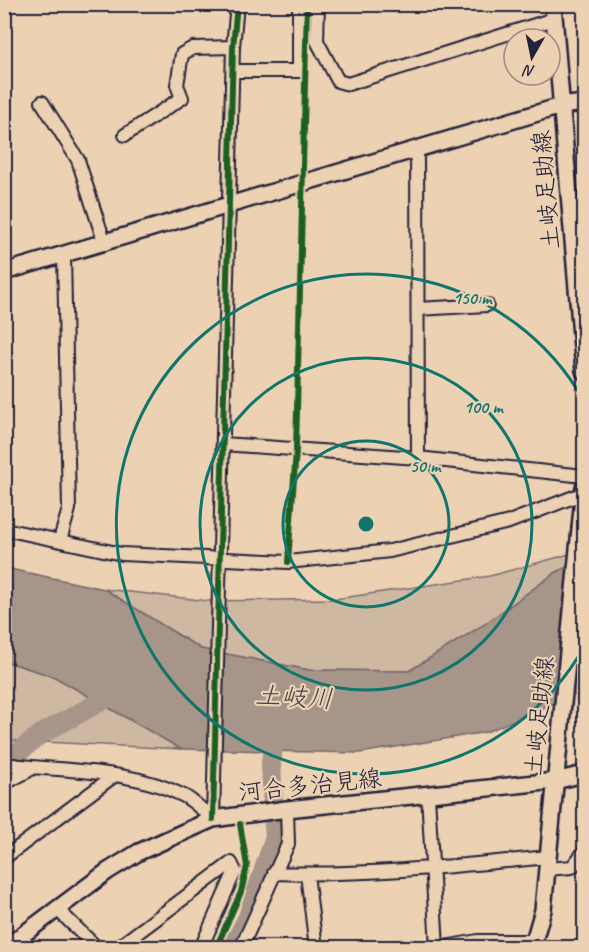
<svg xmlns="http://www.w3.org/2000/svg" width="589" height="952" viewBox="0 0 589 952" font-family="Caveat,'Klee One',sans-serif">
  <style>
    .built { fill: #ddc4aa }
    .green { fill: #cfb8a2; stroke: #786d6e; stroke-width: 1.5 }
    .water { fill: #a7958a; stroke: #72676a; stroke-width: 1.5 }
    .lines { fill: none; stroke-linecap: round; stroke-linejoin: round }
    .river { stroke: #a7958a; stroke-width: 20 }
    .building { fill: #baa695; stroke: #22223b; stroke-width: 1.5 }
    .minor-casing { stroke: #22223b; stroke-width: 16 }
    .major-casing { stroke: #22223b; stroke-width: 20 }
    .minor { stroke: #ecd1b3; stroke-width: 12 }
    .major { stroke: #ecd1b3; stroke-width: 15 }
    .cycleway-casing { stroke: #ecd1b3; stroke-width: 10 }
    .cycleway { stroke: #1b5e20; stroke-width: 6 }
    .ring { fill: none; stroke: #0f766e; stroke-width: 3 }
    .labels { text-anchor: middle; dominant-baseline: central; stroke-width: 4.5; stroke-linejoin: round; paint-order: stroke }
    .street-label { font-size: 24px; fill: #22223b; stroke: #ecd1b3 }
    .water-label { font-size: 26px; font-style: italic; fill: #433f4f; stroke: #ecd1b3 }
    .centre { fill: #0f766e; stroke: #ecd1b3; stroke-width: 3 }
    .ring-label { font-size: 18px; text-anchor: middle; font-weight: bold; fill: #0f766e; stroke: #ecd1b3; stroke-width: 4.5; stroke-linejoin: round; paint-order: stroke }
  </style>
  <rect width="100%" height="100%" fill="#ecd1b3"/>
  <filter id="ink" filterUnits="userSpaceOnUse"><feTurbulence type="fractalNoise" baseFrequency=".0167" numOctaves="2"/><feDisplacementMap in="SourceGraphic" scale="12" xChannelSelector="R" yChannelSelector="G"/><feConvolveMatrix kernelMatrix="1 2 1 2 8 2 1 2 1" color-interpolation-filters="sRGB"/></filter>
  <g filter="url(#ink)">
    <path class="built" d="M 582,108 L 584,108 L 584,203 L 580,202 L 574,125 Z"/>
    <path class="green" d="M 584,550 L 584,558 L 555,573 L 485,624 L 409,671 L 309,670 L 201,649 L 104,589 L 209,601 L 335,599 L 490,576 Z
      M 4,661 L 55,677 L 181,749 L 5,740 Z"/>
    <path class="water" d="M 584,558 L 584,691 L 486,732 L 360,753 L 181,749 L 55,677 L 5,661 L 5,568 L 104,589 L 201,649 L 309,670 L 409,671 L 485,624 L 555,573 Z"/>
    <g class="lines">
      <path class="river" d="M 4,764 L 41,734 L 120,691
        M 273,805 L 271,763 L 276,725
        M 232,948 L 248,917 L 275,837 L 274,825"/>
    </g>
    <path class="building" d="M 580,157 L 584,157 L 584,183 L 583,183 Z"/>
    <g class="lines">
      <g class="minor-casing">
        <path id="minor" d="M 318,4 L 317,41 L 338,81 L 348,84 L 554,19
          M 233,71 L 299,71 L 299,4
          M 42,102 L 78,160 L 105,244
          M 125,135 L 182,98 L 177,85 L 182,54 L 193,48 L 233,47
          M 417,149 L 418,458
          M 418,309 L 487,305
          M 223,444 L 418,458 L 584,476
          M 4,529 L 122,554 L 288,562 L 390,551 L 509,522 L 584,493
          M 60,540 L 69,509 L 64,255
          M 4,764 C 63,772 130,768 184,796 C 194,801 204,812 213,819
          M 4,784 L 33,768
          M 428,795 L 437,948
          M 213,819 L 233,47 L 237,4
          M 4,858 L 115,775
          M 547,869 L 572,867 L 584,852
          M 274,873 C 365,876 457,866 548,857
          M 307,874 L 316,948
          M 56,908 L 97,948
          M 117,948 L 231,863 L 235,871 L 201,948
          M 241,948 L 288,844 L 287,809
          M 439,948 L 478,941 L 535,941"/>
      </g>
      <g class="major-casing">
        <path id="major" d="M 553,4 L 584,371
          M 4,272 L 561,106 L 584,103
          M 5,948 L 108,871 L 139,852 L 213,819 L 287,809 L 555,781 L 584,774
          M 532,948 L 543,910 L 584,487"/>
      </g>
      <use href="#minor" class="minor"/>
      <use href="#major" class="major"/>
      <g class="cycleway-casing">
        <path id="cycleway" d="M 288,562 L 296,450 L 307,4
          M 213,819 L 233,47 L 237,4
          M 216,948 L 241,892 L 247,866 L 240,824"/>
      </g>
      <use href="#cycleway" class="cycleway"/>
    </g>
  </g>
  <g class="ring">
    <circle cx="366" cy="524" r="83"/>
    <circle cx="366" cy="524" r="166"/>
    <path d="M584 647A250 250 0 1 1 584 401"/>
  </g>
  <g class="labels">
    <g class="street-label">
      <text transform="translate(546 190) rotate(-95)">土岐足助線</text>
      <text transform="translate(539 716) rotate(-84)">土岐足助線</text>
      <text transform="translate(310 785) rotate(-6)">河合多治見線</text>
    </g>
    <g class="water-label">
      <text transform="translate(294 697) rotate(3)">土岐川</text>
    </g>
  </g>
  <circle cx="366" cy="524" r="9" class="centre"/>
  <g class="ring-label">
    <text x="472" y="304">150 m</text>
    <text x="483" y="413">100 m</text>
    <text x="425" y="472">50 m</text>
  </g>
  <rect width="589" height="952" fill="none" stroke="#ecd1b3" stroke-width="24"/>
  <rect x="12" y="12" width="565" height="928" fill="none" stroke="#22223b" stroke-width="2" filter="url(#ink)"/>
  <g transform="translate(532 57) rotate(189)"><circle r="28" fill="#ecd1b3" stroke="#9b8b83" stroke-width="1.5"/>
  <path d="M0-4.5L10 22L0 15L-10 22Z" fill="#22223b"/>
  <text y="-9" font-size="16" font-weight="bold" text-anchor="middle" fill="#22223b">N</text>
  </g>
</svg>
